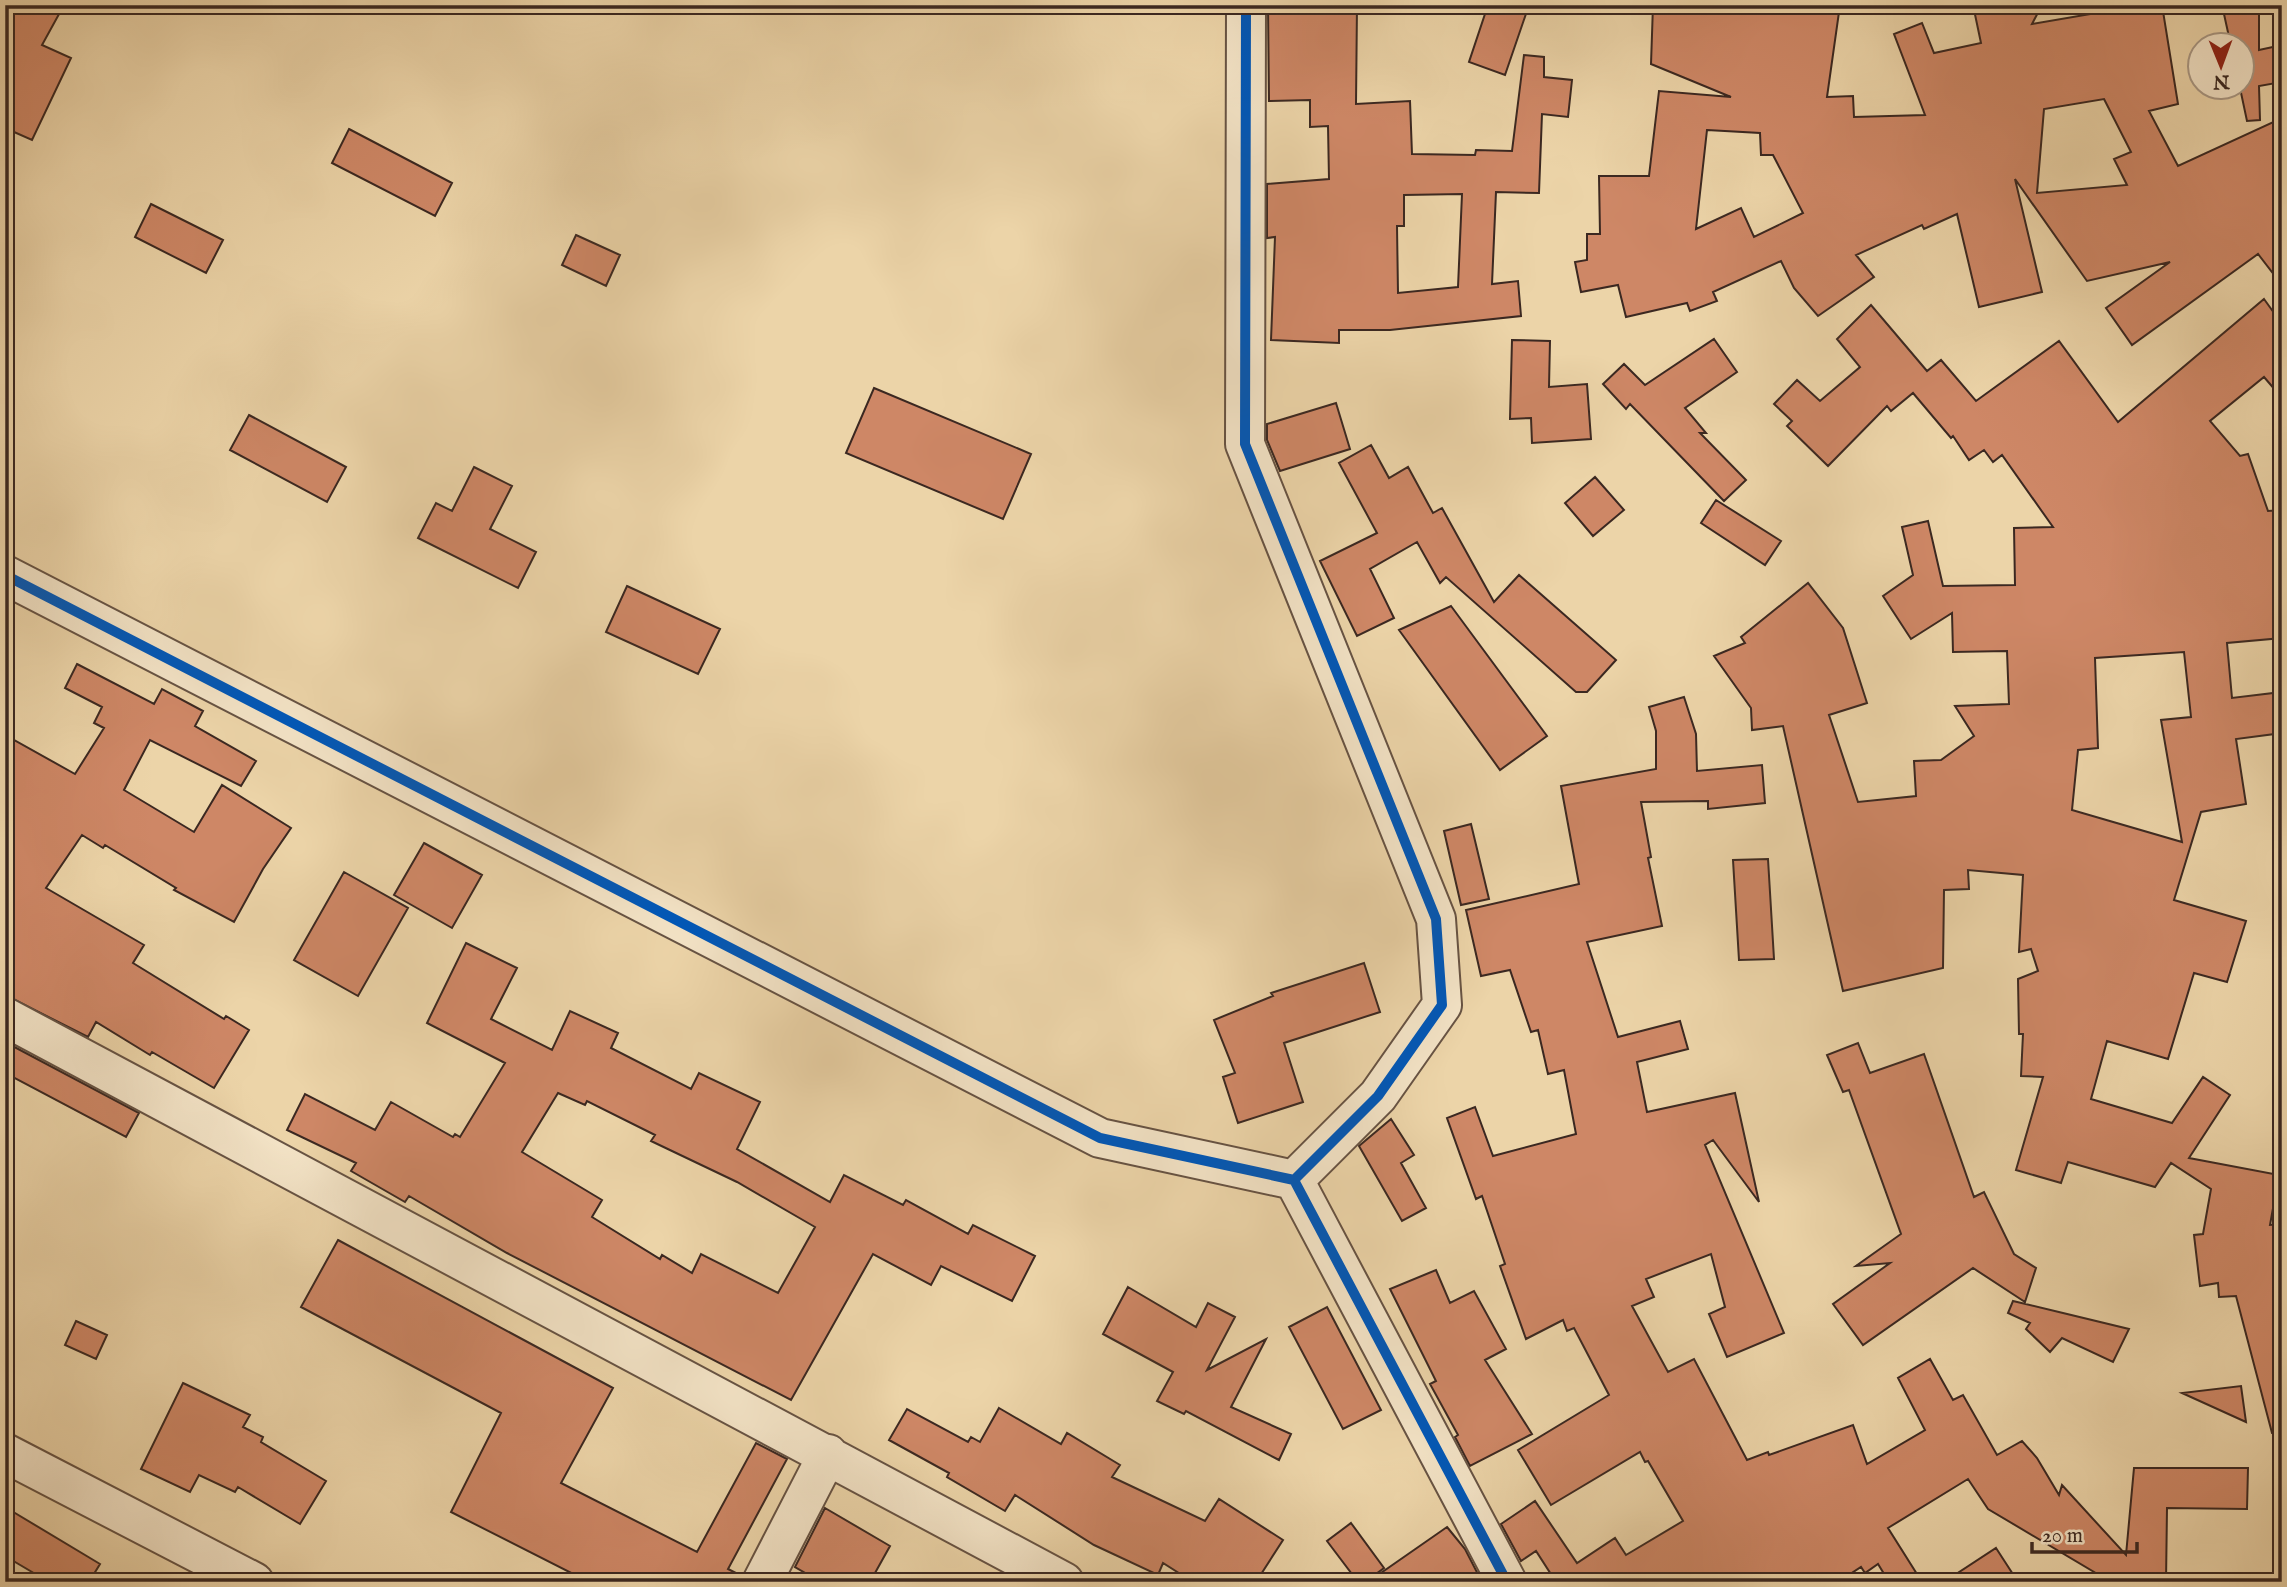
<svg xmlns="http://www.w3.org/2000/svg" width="2287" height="1587" viewBox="0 0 2287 1587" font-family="'IM FELL English',serif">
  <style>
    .building { fill: #ce8766; stroke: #3b2821; stroke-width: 2; fill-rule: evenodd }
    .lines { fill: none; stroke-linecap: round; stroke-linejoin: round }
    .minor-casing { stroke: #675343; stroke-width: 42 }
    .minor { stroke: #f3e3c6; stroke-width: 38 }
    .cycleway-casing { stroke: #f3e3c6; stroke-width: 15 }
    .cycleway { stroke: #0057b8; stroke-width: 10 }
  </style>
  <rect width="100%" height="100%" fill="#ecd4a8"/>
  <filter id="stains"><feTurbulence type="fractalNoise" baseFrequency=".00286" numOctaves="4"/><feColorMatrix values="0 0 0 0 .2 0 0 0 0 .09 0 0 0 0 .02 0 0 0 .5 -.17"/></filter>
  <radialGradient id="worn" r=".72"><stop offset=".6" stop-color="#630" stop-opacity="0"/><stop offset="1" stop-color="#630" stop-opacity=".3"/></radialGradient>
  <path class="building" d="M 5,5 L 64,5 L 42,45 L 71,58 L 32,140 L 5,128 Z
    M 1268,5 L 1357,5 L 1356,104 L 1410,101 L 1412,154 L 1475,155 L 1476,150 L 1512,151 L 1524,55 L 1544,57 L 1544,77 L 1572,80 L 1568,117 L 1542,114 L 1539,193 L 1496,192 L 1492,284 L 1518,281 L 1521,316 L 1390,330 L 1339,330 L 1339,343 L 1271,340 L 1275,237 L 1267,238 L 1267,184 L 1329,179 L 1328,126 L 1310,127 L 1310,100 L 1269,101 ZM 1462,194 L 1458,287 L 1398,293 L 1397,226 L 1404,226 L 1404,195 Z
    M 1488,5 L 1529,5 L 1505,75 L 1469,62 Z
    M 1653,5 L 1840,5 L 1827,97 L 1853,96 L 1854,117 L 1925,115 L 1894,34 L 1922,23 L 1934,53 L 1981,43 L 1973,5 L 2042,5 L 2032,24 L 2143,5 L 2162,5 L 2178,104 L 2149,111 L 2178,166 L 2282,118 L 2282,285 L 2258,254 L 2132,345 L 2106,308 L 2170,262 L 2087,281 L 2015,179 L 2042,292 L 1979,307 L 1957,214 L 1924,229 L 1922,225 L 1856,255 L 1874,277 L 1818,316 L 1794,288 L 1781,261 L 1713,292 L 1717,301 L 1690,311 L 1687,303 L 1626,317 L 1618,285 L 1581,292 L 1575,262 L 1587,260 L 1587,234 L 1600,234 L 1599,176 L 1649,176 L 1659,91 L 1731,97 L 1651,64 ZM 2104,99 L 2131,152 L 2114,159 L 2127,185 L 2037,193 L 2044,109 ZM 1707,130 L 1760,133 L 1761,155 L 1773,155 L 1803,213 L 1754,237 L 1741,208 L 1696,229 Z
    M 2222,5 L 2259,5 L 2259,50 L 2282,45 L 2282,82 L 2259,86 L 2260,120 L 2247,121 L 2240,88 L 2242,46 L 2231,46 Z
    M 349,129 L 452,183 L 435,216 L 332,163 Z
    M 151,204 L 223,240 L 206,273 L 135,237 Z
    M 576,235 L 620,255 L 606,286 L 562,265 Z
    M 2264,299 L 2282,324 L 2282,398 L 2264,377 L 2210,421 L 2240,456 L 2248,454 L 2268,511 L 2282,510 L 2282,638 L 2227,643 L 2232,698 L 2282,692 L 2282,733 L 2236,739 L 2246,804 L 2201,812 L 2174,900 L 2246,921 L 2227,982 L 2194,973 L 2168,1059 L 2107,1041 L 2091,1099 L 2172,1123 L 2203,1077 L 2230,1095 L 2189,1158 L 2279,1175 L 2270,1225 L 2282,1224 L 2282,1432 L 2272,1433 L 2236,1296 L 2219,1297 L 2218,1283 L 2200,1286 L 2194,1235 L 2203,1234 L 2211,1189 L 2171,1163 L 2155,1187 L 2068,1162 L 2061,1183 L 2016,1170 L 2043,1077 L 2021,1076 L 2023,1034 L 2019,1034 L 2018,979 L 2038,971 L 2031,949 L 2019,952 L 2023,875 L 1968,870 L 1969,889 L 1944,890 L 1943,968 L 1843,991 L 1783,726 L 1752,730 L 1751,708 L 1714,656 L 1745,643 L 1741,637 L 1808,583 L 1843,628 L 1867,703 L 1829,715 L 1858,802 L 1916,796 L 1914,761 L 1941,760 L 1974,736 L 1955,706 L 2009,704 L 2007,651 L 1953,652 L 1952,613 L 1911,639 L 1883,596 L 1913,575 L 1902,527 L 1928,521 L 1943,586 L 2015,585 L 2014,528 L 2053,527 L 2002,455 L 1993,462 L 1984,450 L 1969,460 L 1953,436 L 1951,438 L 1913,393 L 1891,411 L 1887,406 L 1828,466 L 1787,426 L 1792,421 L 1774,404 L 1797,380 L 1820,401 L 1860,367 L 1837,339 L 1871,305 L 1927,371 L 1941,360 L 1976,401 L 2059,341 L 2118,422 ZM 2184,652 L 2191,717 L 2161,720 L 2182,842 L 2072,810 L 2078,750 L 2098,748 L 2095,658 Z
    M 1714,339 L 1737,372 L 1685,408 L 1706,433 L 1700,433 L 1746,480 L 1724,501 L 1630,404 L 1626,409 L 1603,384 L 1624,364 L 1645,385 Z
    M 1512,340 L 1550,341 L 1549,387 L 1587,384 L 1591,439 L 1532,443 L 1531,418 L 1510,419 Z
    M 874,388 L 1031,454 L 1003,519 L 846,453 Z
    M 1336,403 L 1350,449 L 1280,471 L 1267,440 L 1267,424 Z
    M 249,415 L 346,467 L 327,502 L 230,450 Z
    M 1371,445 L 1389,478 L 1408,467 L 1433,513 L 1442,508 L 1494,602 L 1519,575 L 1616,660 L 1587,692 L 1576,692 L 1446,577 L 1440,583 L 1417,542 L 1370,569 L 1394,618 L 1357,636 L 1320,561 L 1377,533 L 1339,463 Z
    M 474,467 L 512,486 L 490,529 L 536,552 L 518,588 L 418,538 L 436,503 L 452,511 Z
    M 1595,477 L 1624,510 L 1593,536 L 1565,503 Z
    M 1716,500 L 1781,541 L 1765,565 L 1701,523 Z
    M 627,586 L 720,629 L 698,674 L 606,632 Z
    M 1451,606 L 1547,736 L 1500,770 L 1399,630 Z
    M 77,664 L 154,704 L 162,689 L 203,711 L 195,726 L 256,761 L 241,786 L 150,740 L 124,790 L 194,832 L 222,785 L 291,828 L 263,869 L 234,922 L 174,890 L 176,888 L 105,845 L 103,848 L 82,835 L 46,888 L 144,945 L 133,963 L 224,1019 L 226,1016 L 249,1030 L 214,1088 L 152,1052 L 150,1055 L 96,1022 L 88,1037 L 5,995 L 5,735 L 75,774 L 104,728 L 94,723 L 102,707 L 65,688 Z
    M 1684,697 L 1696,734 L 1697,771 L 1762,765 L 1765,803 L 1708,809 L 1708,801 L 1641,802 L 1651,857 L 1648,858 L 1662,926 L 1587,942 L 1618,1037 L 1680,1021 L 1688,1049 L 1637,1062 L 1647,1112 L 1735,1093 L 1759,1202 L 1713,1140 L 1705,1145 L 1784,1333 L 1727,1357 L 1709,1314 L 1725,1307 L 1711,1254 L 1646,1279 L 1654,1297 L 1632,1306 L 1668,1372 L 1694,1359 L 1747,1460 L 1768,1452 L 1769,1455 L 1853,1425 L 1867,1464 L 1925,1430 L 1898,1378 L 1930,1359 L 1953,1400 L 1963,1395 L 1997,1455 L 2022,1441 L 2037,1458 L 2059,1495 L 2062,1485 L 2126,1555 L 2134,1468 L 2248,1468 L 2247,1509 L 2167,1508 L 2166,1582 L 2111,1582 L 1988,1509 L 1968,1479 L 1888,1528 L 1922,1582 L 1889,1582 L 1878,1564 L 1865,1573 L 1861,1567 L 1838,1582 L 1549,1582 L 1554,1579 L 1536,1551 L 1521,1561 L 1501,1524 L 1535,1501 L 1577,1563 L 1615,1538 L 1626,1555 L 1683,1521 L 1648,1461 L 1645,1462 L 1640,1452 L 1551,1505 L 1518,1450 L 1609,1395 L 1574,1328 L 1567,1331 L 1563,1320 L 1526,1339 L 1500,1266 L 1505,1264 L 1482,1196 L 1476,1199 L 1447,1118 L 1475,1107 L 1493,1156 L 1576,1134 L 1564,1070 L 1548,1074 L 1538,1030 L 1531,1032 L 1510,970 L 1481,976 L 1466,910 L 1579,884 L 1561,786 L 1656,769 L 1656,731 L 1649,707 Z
    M 1471,824 L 1489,899 L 1461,905 L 1444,831 Z
    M 424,843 L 482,875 L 452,928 L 394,895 Z
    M 1768,859 L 1774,959 L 1739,960 L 1733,860 Z
    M 344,872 L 408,908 L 358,996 L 294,960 Z
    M 466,943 L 517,968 L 491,1019 L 552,1050 L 570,1011 L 618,1033 L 611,1048 L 691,1089 L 699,1073 L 760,1102 L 737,1149 L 830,1202 L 844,1175 L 903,1205 L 906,1200 L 968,1234 L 973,1225 L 1035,1256 L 1012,1301 L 941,1266 L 931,1285 L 873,1254 L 791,1400 L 507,1253 L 409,1196 L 405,1202 L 351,1171 L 356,1163 L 287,1130 L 305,1094 L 375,1130 L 391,1102 L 453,1137 L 455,1134 L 460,1137 L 505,1063 L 427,1023 ZM 558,1093 L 585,1105 L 587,1101 L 655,1135 L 651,1141 L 737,1182 L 815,1227 L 778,1293 L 701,1254 L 692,1273 L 662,1255 L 660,1259 L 592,1217 L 602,1200 L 522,1152 Z
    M 1364,963 L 1380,1012 L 1284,1043 L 1303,1102 L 1238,1123 L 1223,1077 L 1235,1073 L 1214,1020 L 1273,996 L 1271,993 Z
    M 5,1042 L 139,1113 L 126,1137 L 5,1073 Z
    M 1858,1043 L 1870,1073 L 1924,1054 L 1974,1197 L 1984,1192 L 2014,1254 L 2036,1268 L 2025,1302 L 1973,1268 L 1863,1345 L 1833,1304 L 1890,1263 L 1856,1266 L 1901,1234 L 1849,1090 L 1843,1092 L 1827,1055 Z
    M 1391,1119 L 1414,1155 L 1401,1163 L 1426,1208 L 1402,1221 L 1359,1146 Z
    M 338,1240 L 613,1388 L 561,1483 L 697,1552 L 756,1443 L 787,1459 L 728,1569 L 742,1576 L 740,1582 L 589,1582 L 451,1512 L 501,1413 L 301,1307 Z
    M 1436,1270 L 1450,1303 L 1474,1291 L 1506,1349 L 1485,1360 L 1532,1434 L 1470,1466 L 1455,1437 L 1458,1435 L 1430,1384 L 1436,1381 L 1390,1289 Z
    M 1128,1287 L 1196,1327 L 1208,1303 L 1235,1317 L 1207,1370 L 1266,1339 L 1231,1407 L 1291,1434 L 1279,1460 L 1186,1411 L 1184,1414 L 1157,1401 L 1173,1372 L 1103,1334 Z
    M 2013,1301 L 2063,1313 L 2129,1329 L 2113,1362 L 2062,1338 L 2050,1352 L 2026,1329 L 2030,1323 L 2008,1313 Z
    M 1327,1307 L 1381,1410 L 1343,1429 L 1289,1327 Z
    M 76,1321 L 107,1335 L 96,1359 L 65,1345 Z
    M 183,1383 L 250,1415 L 243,1427 L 263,1437 L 261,1442 L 326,1481 L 300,1524 L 238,1487 L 235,1492 L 199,1475 L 190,1492 L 141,1469 Z
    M 2241,1386 L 2246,1422 L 2182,1393 Z
    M 999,1408 L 1061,1444 L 1067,1433 L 1120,1465 L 1112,1477 L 1205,1521 L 1219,1499 L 1283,1540 L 1256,1582 L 1193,1582 L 1163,1563 L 1158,1575 L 1094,1545 L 1015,1495 L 1005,1511 L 947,1477 L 949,1473 L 889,1440 L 907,1409 L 968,1442 L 971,1437 L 980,1442 Z
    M 5,1507 L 100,1564 L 89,1582 L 49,1582 L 5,1556 Z
    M 825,1508 L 890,1546 L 870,1582 L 821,1582 L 795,1567 Z
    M 1351,1523 L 1384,1568 L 1365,1582 L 1358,1582 L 1327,1541 Z
    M 1447,1527 L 1465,1549 L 1482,1582 L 1368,1582 Z
    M 1996,1548 L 2018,1582 L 1944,1582 Z"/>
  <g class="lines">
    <g class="minor-casing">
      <path id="minor" d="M 1246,5 L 1245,444 L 1436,919 L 1442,1005 L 1378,1096 L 1294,1180
        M 5,575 L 1100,1138 L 1294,1180 L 1507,1582
        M 5,1017 L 1064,1582
        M 5,1453 L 254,1582
        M 762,1582 L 828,1454"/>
    </g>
    <use href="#minor" class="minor"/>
    <g class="cycleway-casing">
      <path id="cycleway" d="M 1246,5 L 1245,444 L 1436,919 L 1442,1005 L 1378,1096 L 1294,1180
        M 5,575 L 1100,1138 L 1294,1180 L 1507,1582"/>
    </g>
    <use href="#cycleway" class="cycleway"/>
  </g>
  <rect width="2287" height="1587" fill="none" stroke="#ecd4a8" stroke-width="28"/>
  <rect x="7" y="7" width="2273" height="1573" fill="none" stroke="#3b2821" stroke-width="3.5"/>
  <rect x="14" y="14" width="2259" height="1559" fill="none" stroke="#3b2821" stroke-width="2"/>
  <g transform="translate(2221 66) rotate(179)"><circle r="33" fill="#f3e3c6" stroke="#a99884" stroke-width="2"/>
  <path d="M0-5L12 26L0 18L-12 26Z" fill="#8f2418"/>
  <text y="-10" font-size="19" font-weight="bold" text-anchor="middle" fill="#3b2821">N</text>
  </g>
  <path d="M2032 1542v10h105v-10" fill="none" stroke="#3b2821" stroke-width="3.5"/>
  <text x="2042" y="1542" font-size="21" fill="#3b2821" stroke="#f3e3c6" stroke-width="5" paint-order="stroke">20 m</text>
  <rect width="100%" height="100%" filter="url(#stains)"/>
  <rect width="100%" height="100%" fill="url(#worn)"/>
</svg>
